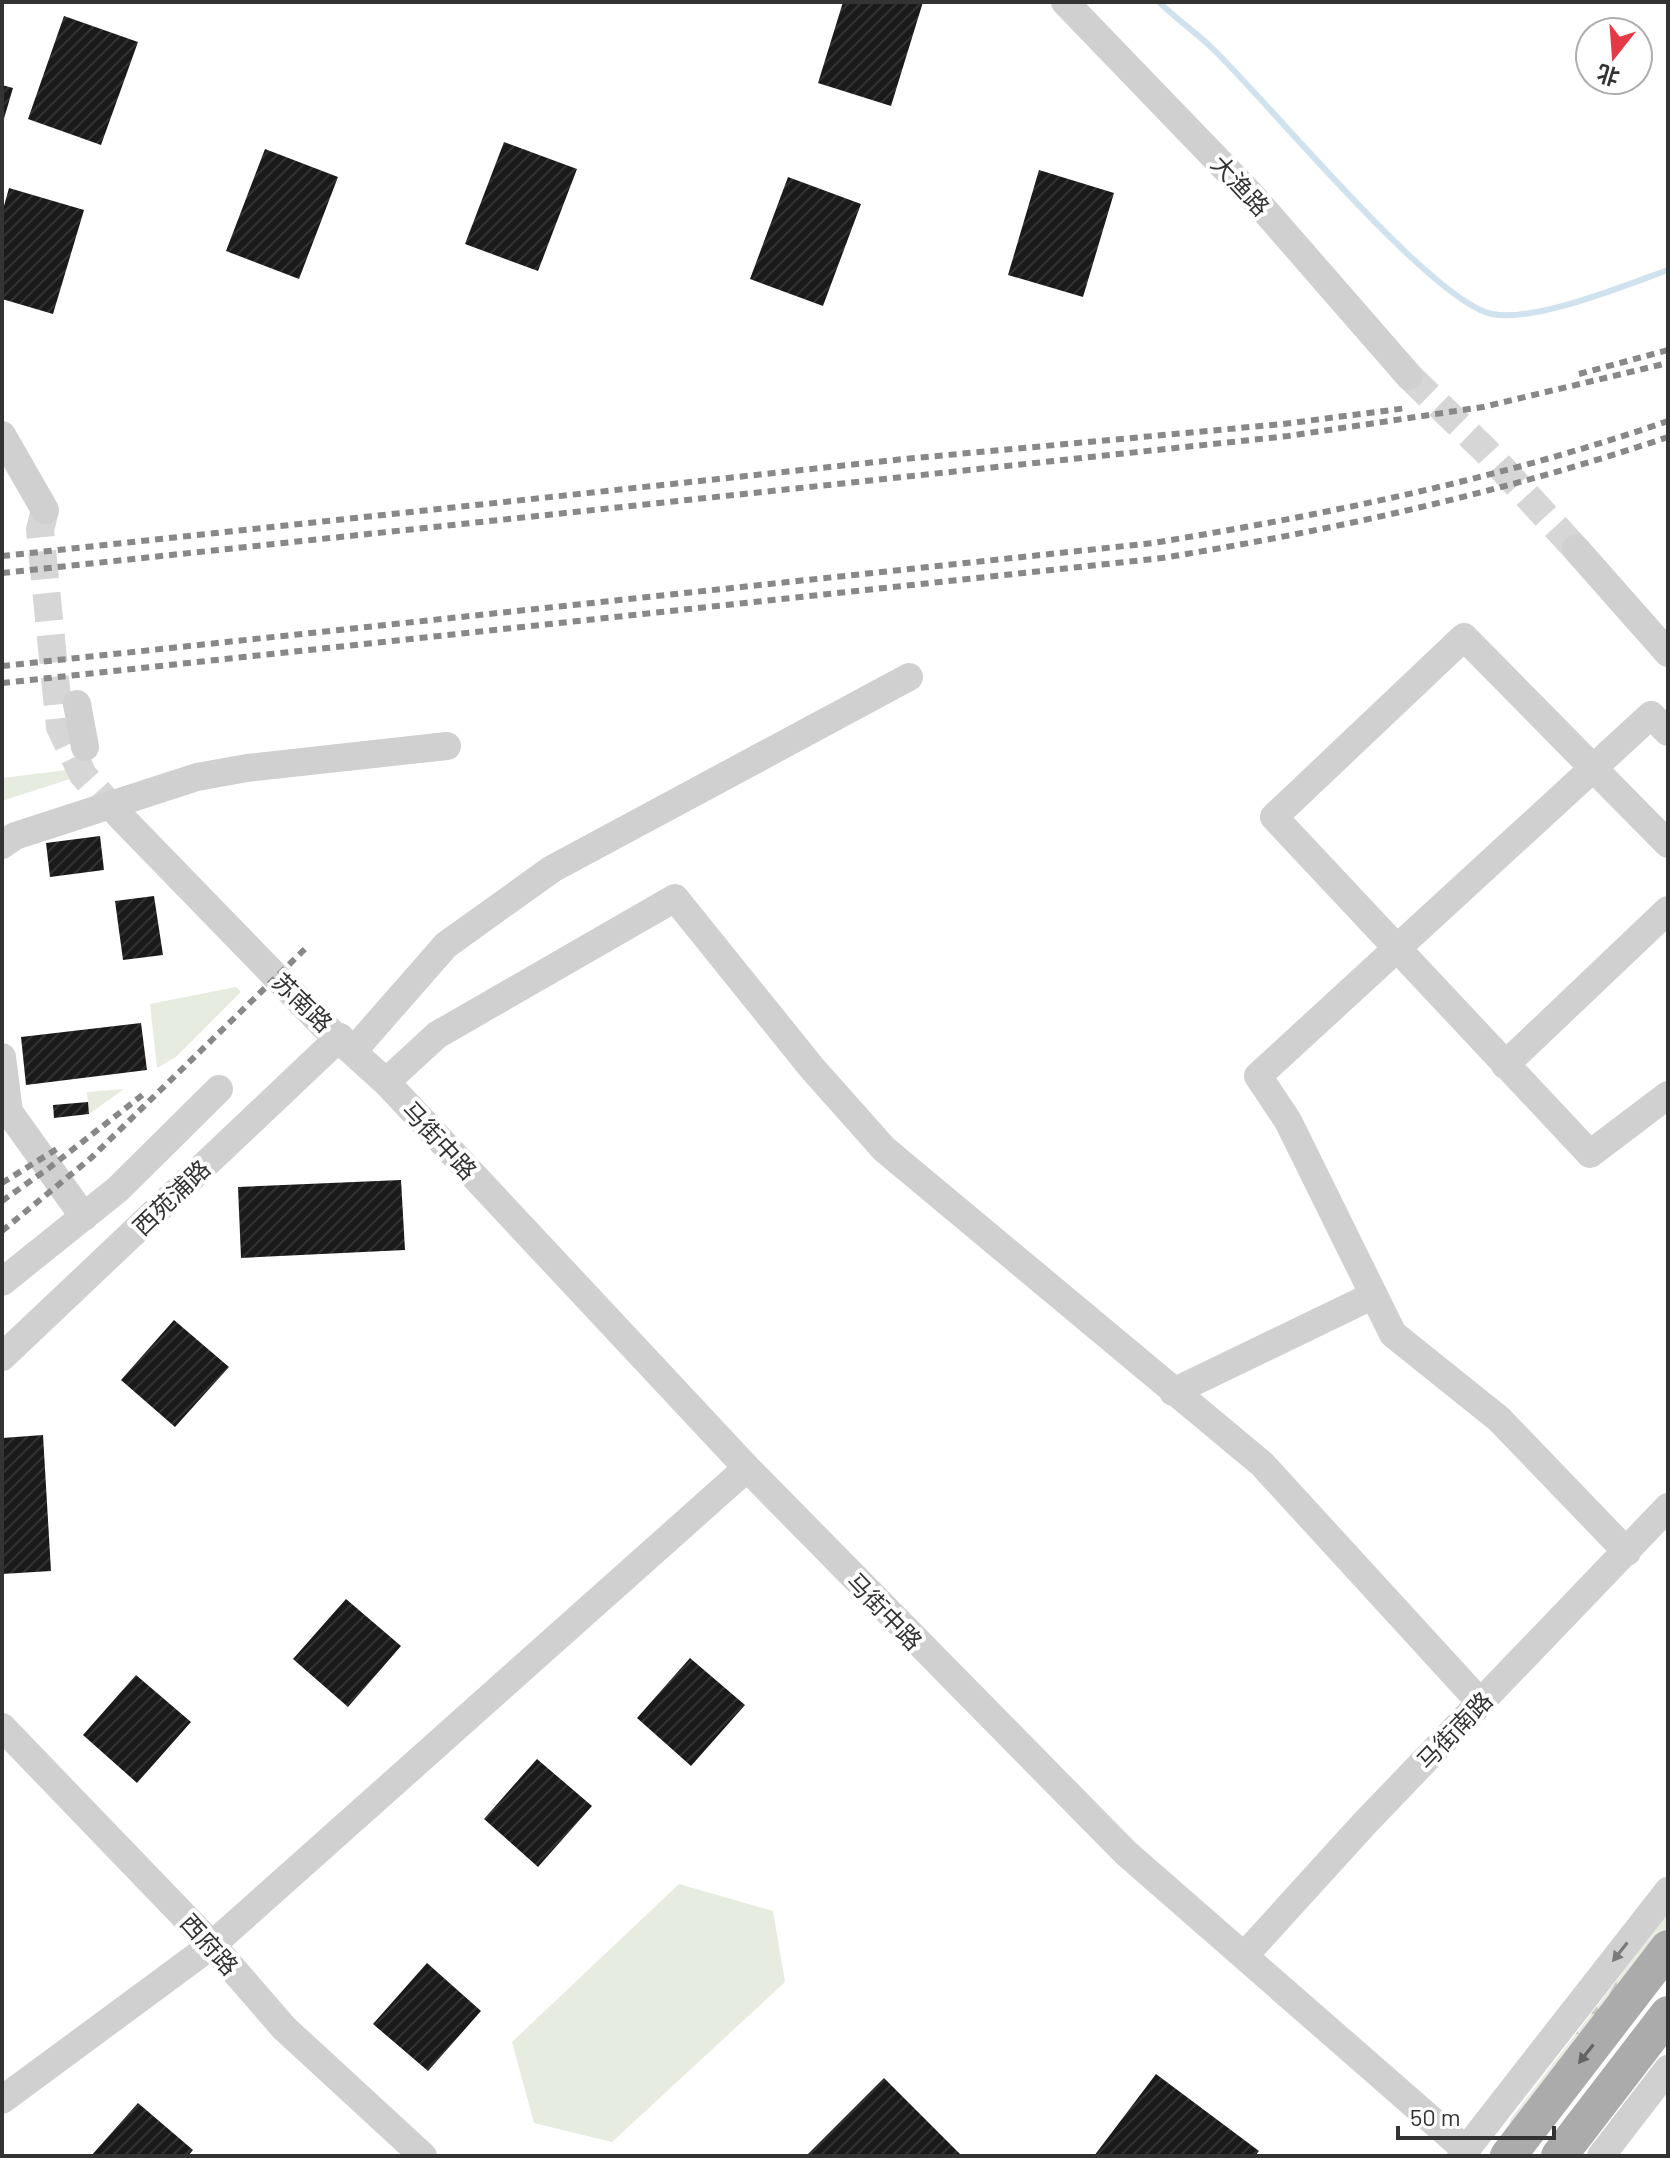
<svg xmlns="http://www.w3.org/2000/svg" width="1670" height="2158" viewBox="0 0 1670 2158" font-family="Barlow,'Noto Sans SC',sans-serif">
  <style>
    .green { fill: #e6ecdf }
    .forest { fill: url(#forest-firs) }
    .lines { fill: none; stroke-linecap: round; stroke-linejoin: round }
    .stream { stroke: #cfe2ee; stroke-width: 6 }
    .building { fill: url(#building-hatch) }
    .minor-tunnel { stroke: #d6d6d6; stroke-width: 28; stroke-dasharray: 28 14; stroke-linecap: butt }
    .minor { stroke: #d0d0d0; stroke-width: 28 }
    .major { stroke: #ababab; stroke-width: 36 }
    .rail { stroke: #888; stroke-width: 6; stroke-dasharray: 8 6; stroke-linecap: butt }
    .oneway { fill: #7a7a7a }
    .oneway2 { fill: #636363 }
    .labels { text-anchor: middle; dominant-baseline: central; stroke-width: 8; stroke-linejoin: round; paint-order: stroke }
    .street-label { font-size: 24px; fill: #333; stroke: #fff }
  </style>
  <defs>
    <pattern id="forest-firs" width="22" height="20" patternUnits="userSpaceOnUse" patternTransform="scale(2)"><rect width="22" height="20" fill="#e6ecdf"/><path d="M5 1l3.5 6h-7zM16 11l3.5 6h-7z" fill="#c6cbc0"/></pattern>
    <pattern id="building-hatch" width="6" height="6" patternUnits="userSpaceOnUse" patternTransform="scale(2)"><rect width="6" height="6" fill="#1a1a1a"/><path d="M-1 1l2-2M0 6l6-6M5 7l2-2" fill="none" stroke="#333"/></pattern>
  </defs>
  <rect width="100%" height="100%" fill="#fff"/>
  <path class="green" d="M 67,770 L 70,779 L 2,801 L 2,778 Z
    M 236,987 L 241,992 L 176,1057 L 157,1068 L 150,1004 Z
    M 124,1089 L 89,1114 L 87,1092 Z
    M 679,1884 L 773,1911 L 785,1982 L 612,2142 L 534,2123 L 512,2042 Z"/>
  <path class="forest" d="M 1668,1913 L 1668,1931 L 1510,2125 L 1510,2120 Z"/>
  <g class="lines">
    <path class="stream" d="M 1159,2 C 1177,20 1197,33 1214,50 C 1268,102 1432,302 1492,314 C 1534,323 1626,285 1668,270"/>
  </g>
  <path class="building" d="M 843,2 L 923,2 L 891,106 L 818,83 Z
    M 64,16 L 138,42 L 101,145 L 28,119 Z
    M 2,85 L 13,88 L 3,122 L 2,122 Z
    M 504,142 L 577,169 L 538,271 L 465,244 Z
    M 265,149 L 338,177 L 299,279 L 226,251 Z
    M 1039,170 L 1114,193 L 1083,297 L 1008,275 Z
    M 788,177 L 861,204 L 823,306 L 750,279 Z
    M 9,188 L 84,210 L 53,314 L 2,299 L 2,213 Z
    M 100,836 L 104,870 L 50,877 L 46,843 Z
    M 154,896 L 163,955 L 123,960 L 115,901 Z
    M 141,1023 L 147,1070 L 26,1085 L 21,1037 Z
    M 88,1102 L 89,1114 L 54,1118 L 53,1105 Z
    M 401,1180 L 405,1250 L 241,1258 L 238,1187 Z
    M 174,1320 L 229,1367 L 175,1427 L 121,1380 Z
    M 43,1435 L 51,1571 L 2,1574 L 2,1438 Z
    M 346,1599 L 401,1646 L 348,1707 L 293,1659 Z
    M 690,1658 L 745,1705 L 691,1766 L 637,1718 Z
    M 136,1675 L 191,1722 L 137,1783 L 83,1735 Z
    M 537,1759 L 592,1806 L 538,1867 L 484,1819 Z
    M 427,1963 L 481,2011 L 428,2071 L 373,2024 Z
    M 1156,2074 L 1259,2151 L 1255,2156 L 1094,2156 Z
    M 884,2078 L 962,2156 L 806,2156 Z
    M 138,2103 L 193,2150 L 188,2156 L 91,2156 Z"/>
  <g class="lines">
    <path class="minor-tunnel" d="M 1409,376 L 1486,451 L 1576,549
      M 45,510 L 40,530 L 60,727 L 83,775 L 119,815"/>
    <path class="minor" d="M 1065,2 L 1253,197 L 1409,376
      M 2,435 L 45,510
      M 1576,549 L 1668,653
      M 77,704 L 85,747
      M 119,815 L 323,1025 L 386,1082 L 747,1468 L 1126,1853 L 1466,2150
      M 1668,844 L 1464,637 L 1274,817 L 1590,1154 L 1668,1095
      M 2,845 L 15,836 L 197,777 L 247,768 L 447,746
      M 354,1050 L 446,945 L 552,869 L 909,677
      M 2,1057 L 9,1112 L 84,1217
      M 1505,1065 L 1668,910
      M 386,1082 L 437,1035 L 675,898 L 812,1068 L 884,1149 L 1262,1464 L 1480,1702
      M 2,1282 L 118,1189 L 219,1089
      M 2,1357 L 340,1037
      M 1173,1392 L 1374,1295
      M 1627,1552 L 1499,1419 L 1393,1334 L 1288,1121 L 1258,1076 L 1651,715 L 1668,732
      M 2,1727 L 212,1945 L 284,2028 L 423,2156
      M 1244,1956 L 1364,1824 L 1668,1507
      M 2,2100 L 212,1945 L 747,1468
      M 1461,2156 L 1668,1891
      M 1601,2156 L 1668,2069"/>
    <path class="major" d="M 1508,2156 L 1668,1948
      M 1559,2156 L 1668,2014"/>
    <path class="rail" d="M 1579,374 L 1668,350
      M 2,556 L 904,459 L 1283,424 L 1407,408
      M 2,573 L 1288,436 L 1483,407 L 1668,363
      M 2,666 L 1153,543 C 1329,514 1500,479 1668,421
      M 2,683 L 1162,558 C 1334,530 1502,493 1668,437
      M 2,1183 L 60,1147
      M 2,1201 L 49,1168 L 145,1093
      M 2,1231 L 91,1158 L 308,946"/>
  </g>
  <defs><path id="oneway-solid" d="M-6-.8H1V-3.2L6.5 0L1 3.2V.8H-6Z" transform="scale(2)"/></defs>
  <use class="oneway" href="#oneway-solid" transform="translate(1620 1952) rotate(128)"/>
  <use class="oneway2" href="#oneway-solid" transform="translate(1586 2054) rotate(128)"/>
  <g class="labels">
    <g class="street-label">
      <text transform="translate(1241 185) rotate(47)">大渔路</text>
      <text transform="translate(303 1002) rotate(44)">苏南路</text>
      <text transform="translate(440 1140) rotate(47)">马街中路</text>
      <text transform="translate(171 1197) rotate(-44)">西苑浦路</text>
      <text transform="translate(885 1611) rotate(46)">马街中路</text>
      <text transform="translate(1454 1730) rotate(-46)">马街南路</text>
      <text transform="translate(210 1944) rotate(48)">西府路</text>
    </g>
  </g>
  <rect width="1670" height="2158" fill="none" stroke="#333333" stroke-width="8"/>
  <g transform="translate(1614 56) rotate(197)"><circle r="38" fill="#ffffff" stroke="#adadad" stroke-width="2"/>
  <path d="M0-6L14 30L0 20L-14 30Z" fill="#e63946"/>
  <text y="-12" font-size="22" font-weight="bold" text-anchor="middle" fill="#333333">北</text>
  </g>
  <path d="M1398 2126v12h156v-12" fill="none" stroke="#333333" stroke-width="4"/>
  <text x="1410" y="2126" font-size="24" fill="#333333" stroke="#ffffff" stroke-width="6" paint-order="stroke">50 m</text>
</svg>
